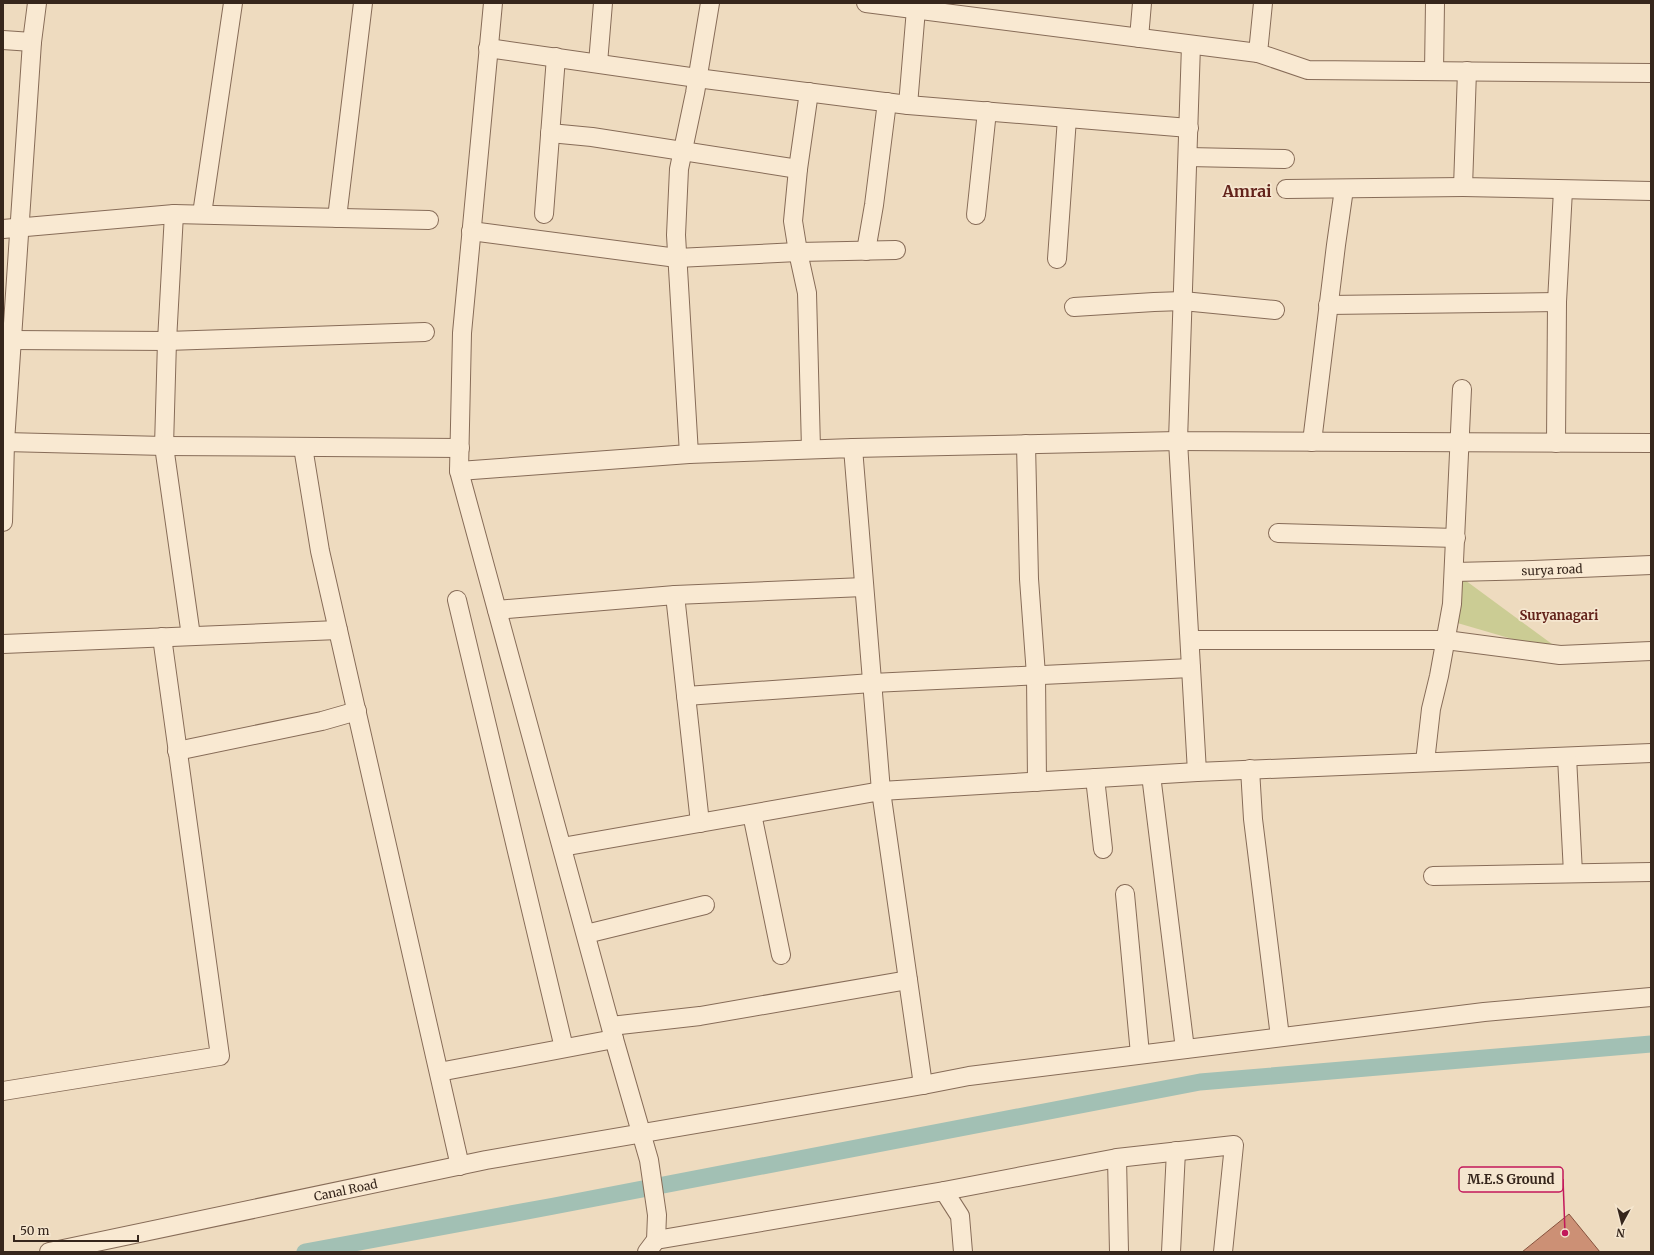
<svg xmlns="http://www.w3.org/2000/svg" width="1654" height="1255" viewBox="0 0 1654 1255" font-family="Merriweather,serif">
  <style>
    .green { fill: #cbcc94 }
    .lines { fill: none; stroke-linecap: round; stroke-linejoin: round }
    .canal { stroke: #a2c0b4; stroke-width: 17 }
    .building { fill: #cc9075; stroke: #86523d }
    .minor-casing { stroke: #876c58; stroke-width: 20 }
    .minor { stroke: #f9e9d2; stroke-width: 18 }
    .labels { text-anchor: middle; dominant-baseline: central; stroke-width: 3.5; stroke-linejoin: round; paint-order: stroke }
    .street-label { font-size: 12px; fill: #36261c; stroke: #f5e6cf }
    .neighbourhood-label { font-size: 13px; font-weight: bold; fill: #63231b; stroke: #f5e6cf }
    .district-label { font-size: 16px; font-weight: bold; fill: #63231b; stroke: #f5e6cf }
    .leader { fill: none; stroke: #c2185b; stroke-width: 1.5 }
    .callout-dot { fill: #c2185b; stroke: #f5e6cf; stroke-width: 1.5 }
    .callout { fill: #f5e6cf; stroke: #c2185b; stroke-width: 1.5 }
    .callout-label { font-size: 13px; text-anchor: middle; font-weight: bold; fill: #36261c }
  </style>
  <rect width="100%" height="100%" fill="#eedbbf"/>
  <path class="green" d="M 1454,572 L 1567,655 L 1454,622 Z"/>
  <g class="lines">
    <path class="canal" d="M 305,1252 L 554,1206 L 1200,1082 L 1651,1044"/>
  </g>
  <path class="building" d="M 1569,1214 L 1600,1252 L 1522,1252 Z"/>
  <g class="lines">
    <g class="minor-casing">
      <g id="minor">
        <path d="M 493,3 L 462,333 L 459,471 L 614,1039 L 649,1160 L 657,1215 L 656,1240 L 647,1252"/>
        <path d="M 866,3 L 1258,53"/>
        <path d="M 1263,3 L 1258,53 L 1308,70 L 1651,73"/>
        <path d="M 1139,38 L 1142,3"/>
        <path d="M 3,40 L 32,42"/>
        <path d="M 1191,45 L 1178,441 L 1651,443"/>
        <path d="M 488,48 L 697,78 L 908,105 L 1189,128"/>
        <path d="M 598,63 L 603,3"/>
        <path d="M 1434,71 L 1435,3"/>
        <path d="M 1467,71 L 1463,187 L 1651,191"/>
        <path d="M 809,92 L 798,169 L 793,221 L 798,252 L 807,293 L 811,449"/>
        <path d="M 908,105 L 916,9"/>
        <path d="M 550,133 L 592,137 L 798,169"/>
        <path d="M 1188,157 L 1285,159"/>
        <path d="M 1286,189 L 1463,187"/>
        <path d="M 174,214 L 167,341 L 164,446 L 191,636"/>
        <path d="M 202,214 L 233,3"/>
        <path d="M 544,214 L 556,57"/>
        <path d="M 976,215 L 987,111"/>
        <path d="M 337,218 L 363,3"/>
        <path d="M 3,229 L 174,214 L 429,220"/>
        <path d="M 471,231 L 677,258 L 798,252 L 896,250"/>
        <path d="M 866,251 L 874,205 L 887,102"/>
        <path d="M 1057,259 L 1067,118"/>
        <path d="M 1328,305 L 1557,302"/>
        <path d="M 1074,307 L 1154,302 L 1183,301 L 1275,310"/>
        <path d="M 12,340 L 167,341 L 425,332"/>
        <path d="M 5,442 L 164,446 L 460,448"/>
        <path d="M 1312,442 L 1336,245 L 1344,189"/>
        <path d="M 1556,443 L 1557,302 L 1563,190"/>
        <path d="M 1026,444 L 1029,579 L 1036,675 L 1037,782"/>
        <path d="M 303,447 L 320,551 L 460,1166"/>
        <path d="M 853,448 L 1178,441 L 1197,772"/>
        <path d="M 689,454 L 853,448 L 881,791 L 1197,772 L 1651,753"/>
        <path d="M 459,471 L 689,454 L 676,235 L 679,169 L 695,93 L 710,3"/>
        <path d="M 3,522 L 5,442 L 32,42 L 37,3"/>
        <path d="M 1278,533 L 1456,538"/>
        <path id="s1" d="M 1454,572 L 1533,570 L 1651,565"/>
        <path d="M 675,595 L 700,823"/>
        <path d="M 457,600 L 564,1048"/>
        <path d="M 497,610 L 675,595 L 864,587"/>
        <path d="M 1190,640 L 1446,640 L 1560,655 L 1651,651"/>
        <path d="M 3,644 L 338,630"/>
        <path d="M 686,696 L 872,683 L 1191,668"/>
        <path d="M 177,751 L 322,721 L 357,711"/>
        <path d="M 1567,757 L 1573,873"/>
        <path d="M 1425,762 L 1431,709 L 1439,676 L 1452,604 L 1462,389"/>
        <path d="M 1250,769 L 1253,819 L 1280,1037"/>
        <path d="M 1151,775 L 1185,1049"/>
        <path d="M 1095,778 L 1103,849"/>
        <path d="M 752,814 L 781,955"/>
        <path d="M 562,847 L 881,791 L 923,1085"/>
        <path d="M 1433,876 L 1651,872"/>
        <path d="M 1125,894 L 1140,1054"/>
        <path d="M 586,934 L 705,905"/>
        <path d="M 611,1026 L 700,1016 L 908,980"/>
        <path d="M 439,1072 L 614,1039"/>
        <path d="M 3,1091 L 220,1056 L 162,637"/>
        <path d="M 1117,1158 L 1119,1252"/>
        <path d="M 944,1191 L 1117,1158 L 1234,1145 L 1223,1252"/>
        <path d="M 656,1240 L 944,1191 L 960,1216 L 963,1252"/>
        <path id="s2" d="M 49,1252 L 486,1160 L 923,1085 L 969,1076 L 1484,1012 L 1651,997"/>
        <path d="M 1171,1252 L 1176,1151"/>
      </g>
    </g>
    <use href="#minor" class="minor"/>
  </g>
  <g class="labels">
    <g class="street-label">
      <text stroke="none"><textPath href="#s1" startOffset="98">surya road</textPath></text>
      <text stroke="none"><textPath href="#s2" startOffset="303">Canal Road</textPath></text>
    </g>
    <g class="neighbourhood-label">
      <text x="1559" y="615">Suryanagari</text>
    </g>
    <g class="district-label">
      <text x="1247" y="191">Amrai</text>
    </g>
  </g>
  <path class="leader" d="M1565 1233L1563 1179"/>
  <circle class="callout-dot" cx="1565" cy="1233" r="4"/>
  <rect class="callout" x="1459" y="1167" width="104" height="25" rx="4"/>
  <g class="callout-label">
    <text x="1511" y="1184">M.E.S Ground</text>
  </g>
  <rect width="1654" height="1255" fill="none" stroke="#36261c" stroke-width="8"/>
  <g transform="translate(1622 1223) rotate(187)" stroke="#f5e6cf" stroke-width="3" paint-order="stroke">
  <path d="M0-3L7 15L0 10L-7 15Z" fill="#36261c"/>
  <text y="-6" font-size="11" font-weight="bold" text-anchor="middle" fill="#36261c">N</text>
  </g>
  <path d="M14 1235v6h124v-6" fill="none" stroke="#36261c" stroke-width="2"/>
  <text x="20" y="1235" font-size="12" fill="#36261c" stroke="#f5e6cf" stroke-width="3" paint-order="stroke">50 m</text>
</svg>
